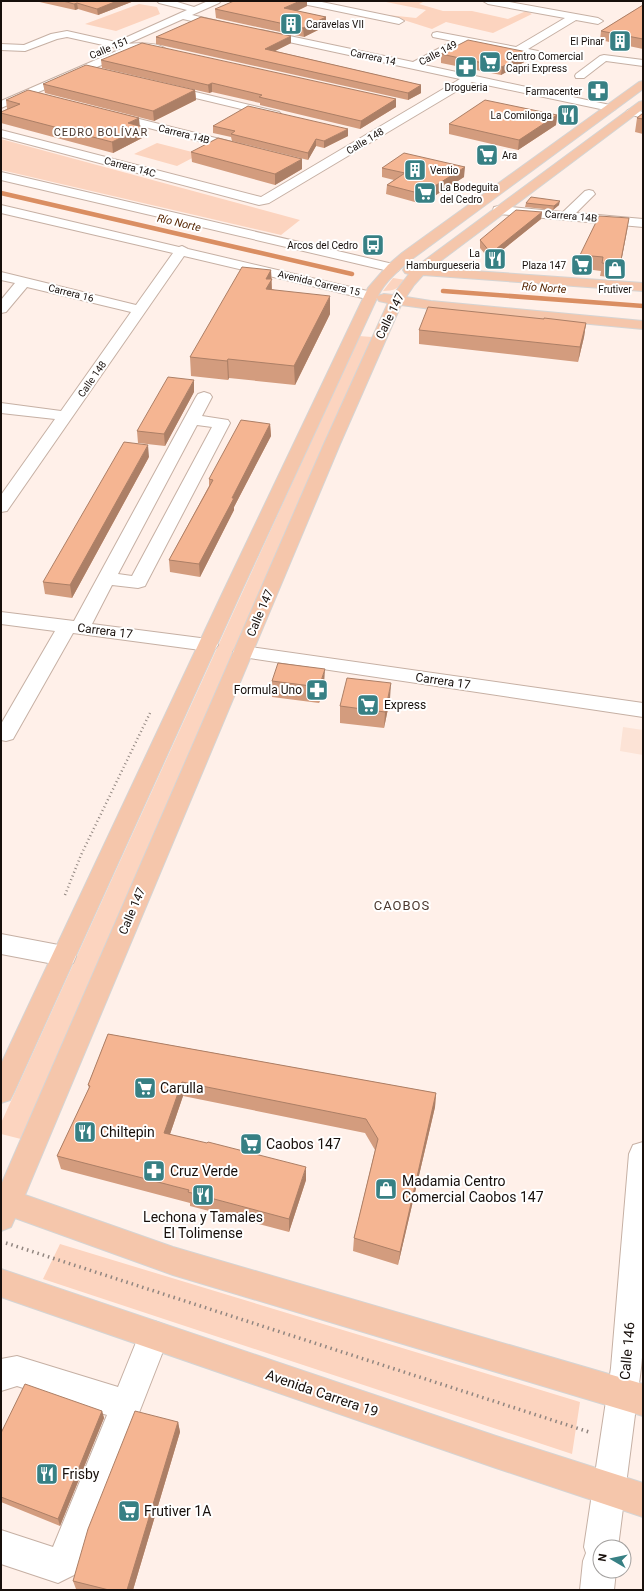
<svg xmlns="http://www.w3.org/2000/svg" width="644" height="1591" viewBox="0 0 644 1591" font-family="Roboto,sans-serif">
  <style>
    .built { fill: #fce3d6 }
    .green { fill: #fcd4bf }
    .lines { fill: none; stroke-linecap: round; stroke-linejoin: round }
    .stream { stroke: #da8e62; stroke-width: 4.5 }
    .minor-casing { stroke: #c6b0a4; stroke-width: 2 }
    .major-casing { stroke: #d5d4d3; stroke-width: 2 }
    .path-far1 { stroke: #918680; stroke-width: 2.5; stroke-dasharray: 1 3; stroke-linecap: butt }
    .path { stroke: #918680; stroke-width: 3.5; stroke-dasharray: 1.5 4; stroke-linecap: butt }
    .minor { fill: #fff; fill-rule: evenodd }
    .major { fill: #f5c6ab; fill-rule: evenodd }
    .wall { fill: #d39c7e }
    .shaded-wall { fill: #ac7f66 }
    .building { fill: #f5b592; stroke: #ac7f66 }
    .labels { text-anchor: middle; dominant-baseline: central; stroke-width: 4; stroke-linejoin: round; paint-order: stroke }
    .far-poi-label { font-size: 10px; fill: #170f0b; stroke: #fff; text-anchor: end }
    .far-street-label { font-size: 10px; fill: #170f0b; stroke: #fff }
    .far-neighbourhood-label { font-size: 11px; letter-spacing: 1px; fill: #4b382e; stroke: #fff }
    .far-water-label { font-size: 11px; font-style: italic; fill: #592906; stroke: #fff }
    .street-label { font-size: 12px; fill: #170f0b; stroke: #fff }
    .poi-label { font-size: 12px; fill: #170f0b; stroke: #fff; text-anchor: end }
    .neighbourhood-label { font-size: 13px; letter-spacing: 1px; fill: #4b382e; stroke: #fff }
    .near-poi-label { font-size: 14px; fill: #170f0b; stroke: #fff; text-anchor: start }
    .near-street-label { font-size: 14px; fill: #170f0b; stroke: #fff }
  </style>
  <rect width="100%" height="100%" fill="#fff0e9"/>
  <path class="built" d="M 623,727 L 643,730 L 643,755 L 620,751 Z"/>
  <path class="green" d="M 388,1 L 425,1 L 419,4 L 443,11 L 472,11 L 508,19 L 526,11 L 532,14 L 493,33 L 446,22 L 432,29 L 388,15 L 416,18 L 426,10 L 386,2 Z
    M 139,4 L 157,7 L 160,14 L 116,31 L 85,24 Z
    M 1,139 L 300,220 L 281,235 L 1,170 Z
    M 157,143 L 200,154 L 177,166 L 134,154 Z
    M 393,278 L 406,280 C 399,288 394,291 383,291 Z
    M 359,336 L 372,337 L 234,656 L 21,1139 L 1,1134 L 1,1123 Z
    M 60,1244 L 580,1402 L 572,1454 L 43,1279 Z"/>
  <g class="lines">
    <path class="stream" d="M 1,193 L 352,274
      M 443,291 L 643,306"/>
    <g class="minor-casing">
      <path id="minor" d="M 157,1 L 174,1 L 194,7 L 208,1 L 221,1 L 219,3 L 192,15 L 230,24 L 231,26 L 226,29 L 183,19 L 127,44 C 137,43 160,42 167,50 L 166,52 C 158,54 143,49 133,50 L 132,52 L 1,108 L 1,101 L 121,49 L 67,37 L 57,39 L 25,51 L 1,50 L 1,44 L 24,45 L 51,34 L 67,31 L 116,42 L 187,10 L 159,3 Z
        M 304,1 L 317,1 L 399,18 L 404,21 L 399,24 L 308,5 L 305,4 Z
        M 483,1 L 504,1 L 598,18 L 603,21 L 598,24 L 576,20 L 528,49 L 538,51 L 539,53 L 534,56 L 465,43 L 424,65 L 610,105 L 614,106 L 616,108 L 614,110 L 610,111 L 472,82 L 269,203 L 259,205 L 1,137 L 1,130 L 261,197 L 460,79 L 261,36 L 257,35 L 256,33 L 257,31 L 261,30 L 413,62 L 453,41 L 433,37 L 432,35 L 433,33 L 437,32 L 516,47 L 565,18 L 488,4 Z
        M 604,55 L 643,60 L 643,66 L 606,61 L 584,78 L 576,78 L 575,76 L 576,74 L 600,56 Z
        M 166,85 L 279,112 L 281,114 L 279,116 L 275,117 L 162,90 L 161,88 Z
        M 632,109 L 643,112 L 643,118 L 628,114 L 626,112 L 628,110 Z
        M 111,112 L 244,145 L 246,148 L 244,151 L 240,152 L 107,117 L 105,115 L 107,113 Z
        M 1,172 L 393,264 L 398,265 L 400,268 L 398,271 L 393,272 L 1,180 Z
        M 589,190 L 593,191 L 595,194 L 576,213 L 643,219 L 643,227 L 499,214 L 494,213 L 493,210 L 494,207 L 499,206 L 563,212 L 585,191 Z
        M 1,205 L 179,247 L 182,246 L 188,249 L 376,293 L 378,296 L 376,299 L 371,300 L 184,256 L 7,511 L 1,512 L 1,495 L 55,419 L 1,413 L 1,403 L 61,411 L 131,312 L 27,287 L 6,312 L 1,313 L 1,300 L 15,283 L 1,280 L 1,272 L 136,305 L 173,253 L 1,213 Z
        M 204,392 L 210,394 L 212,397 L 202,416 L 228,420 L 230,423 L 147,582 L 145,586 L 138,588 L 112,585 L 92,624 L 208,639 L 215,641 L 218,645 L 215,649 L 208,651 L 73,633 L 13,739 L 6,741 L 1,740 L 1,724 L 55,631 L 1,624 L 1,612 L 74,621 L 196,397 L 198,394 ZM 197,425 L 212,427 L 132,576 L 118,574 Z
        M 243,646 L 643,703 L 643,717 L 236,656 L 233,652 L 236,648 Z
        M 1,934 L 64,946 L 73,949 L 76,956 L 73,963 L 64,966 L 1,954 Z
        M 643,1142 L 643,1347 L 641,1368 L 618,1547 L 600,1547 L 600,1571 L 616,1571 L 614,1590 L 580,1590 L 583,1561 L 586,1553 L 584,1547 L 611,1368 L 629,1154 L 633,1145 Z
        M 154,1321 L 165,1325 L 169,1336 L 76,1574 L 58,1583 L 1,1564 L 1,1530 L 53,1547 L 107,1415 L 17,1386 L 1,1391 L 1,1359 L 17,1356 L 118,1387 L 143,1325 Z"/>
    </g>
    <g class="major-casing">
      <path id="major" d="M 643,81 L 643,89 L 412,259 C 400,269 385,281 378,296 L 384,294 L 393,295 L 409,274 L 405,273 L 403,270 L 405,267 L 417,266 L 639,102 L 643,101 L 643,109 L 431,268 L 643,283 L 643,291 L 423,275 L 414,285 L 406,297 L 431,301 L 643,321 L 643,329 L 431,309 L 401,305 L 340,444 L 25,1195 L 173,1247 L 643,1384 L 643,1416 L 173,1275 L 15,1218 L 11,1227 L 1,1231 L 1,1185 L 324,444 L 388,303 L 379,301 L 377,298 L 241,592 L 14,1092 L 10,1100 L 1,1103 L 1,1064 L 223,592 L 368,288 L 388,265 L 402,253 L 639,82 Z
        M 1,1269 L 496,1436 L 643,1483 L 643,1517 L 496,1468 L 1,1297 Z"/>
    </g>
    <path class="path-far1" d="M 65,895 L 81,855 L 150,713"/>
    <path class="path" d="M 6,1243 L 589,1432"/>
    <use href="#minor" class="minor"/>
    <use href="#major" class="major"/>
  </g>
  <path class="wall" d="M 35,1 L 134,1 L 98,15 L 78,9 L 75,10 Z
    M 643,5 L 643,49 L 600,40 L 601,31 Z
    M 307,6 L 297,11 L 326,17 L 326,26 L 304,37 L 216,18 L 215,9 Z
    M 156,37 L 291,43 L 275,51 L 421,85 L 421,93 L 408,100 L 156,44 Z
    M 441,54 L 526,61 L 501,75 L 441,63 Z
    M 101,60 L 396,99 L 396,107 L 360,129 L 260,105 L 260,103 L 212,92 L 209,93 L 102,68 Z
    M 43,84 L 195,90 L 196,100 L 154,121 L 45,93 Z
    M 6,100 L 143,127 L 144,137 L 113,153 L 1,123 L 1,112 L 7,109 Z
    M 643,113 L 643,134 L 635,132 L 637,118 Z
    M 557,115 L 556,125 L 518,150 L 449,134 L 449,124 Z
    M 213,126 L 348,136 L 324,148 L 316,146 L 308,160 L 232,141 L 231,137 L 213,133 Z
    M 191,152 L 302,169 L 275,185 L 192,162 Z
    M 382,168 L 464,177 L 422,204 L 386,194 L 387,185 L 394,180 L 382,177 Z
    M 526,203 L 559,205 L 553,210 L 525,207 Z
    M 542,212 L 541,219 L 490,260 L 480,248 L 480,240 Z
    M 629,218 L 618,278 L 600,276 L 601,271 L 578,268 L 580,255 Z
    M 271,270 L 272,289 L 330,314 L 295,385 L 229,378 L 228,380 L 191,376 L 190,357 Z
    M 544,319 L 586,323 L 584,337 L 578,362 L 419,344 L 419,330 Z
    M 194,392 L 165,446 L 138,443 L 137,431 Z
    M 270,424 L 271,436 L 234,507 L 234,510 L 200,577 L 170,572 L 169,560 L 209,486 L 209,479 Z
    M 149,457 L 72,598 L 45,594 L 43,582 Z
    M 272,681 L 324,685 L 319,703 L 272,697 Z
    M 390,699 L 384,728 L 340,723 L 340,706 Z
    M 108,1034 L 436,1093 L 435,1107 L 398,1265 L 353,1251 L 354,1238 L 375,1150 L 365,1133 L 183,1096 L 170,1134 L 306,1180 L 289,1232 L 190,1206 L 190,1203 L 61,1169 L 57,1156 L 89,1088 L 88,1085 Z
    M 102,1411 L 104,1418 L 60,1526 L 1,1502 L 1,1433 Z
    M 178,1422 L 180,1432 L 133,1590 L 78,1590 L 76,1589 L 73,1581 Z"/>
  <path class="shaded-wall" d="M 117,1 L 134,1 L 98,15 L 97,9 Z
    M 300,1 L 307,1 L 307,6 L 284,17 L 284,8 Z
    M 77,3 L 78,9 L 75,10 L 74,4 Z
    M 326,17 L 326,26 L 304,37 L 303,28 Z
    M 291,36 L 291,43 L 265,56 L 265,49 Z
    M 527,52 L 526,61 L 501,75 L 502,67 Z
    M 212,83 L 212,92 L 209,93 L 208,85 Z
    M 421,85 L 421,93 L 408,100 L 408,93 Z
    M 195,90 L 196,100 L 154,121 L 153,111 Z
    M 396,99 L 396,107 L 360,129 L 361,121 Z
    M 557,115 L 556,125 L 518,150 L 519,140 Z
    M 139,118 L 140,128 L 128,123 Z
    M 143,127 L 144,137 L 113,153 L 112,142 Z
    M 348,129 L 348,136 L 324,148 L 324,141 Z
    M 316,139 L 316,146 L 308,160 L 308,153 Z
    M 302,159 L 302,169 L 275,185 L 275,174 Z
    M 465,167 L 464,177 L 422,204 L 422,194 Z
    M 560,201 L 559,205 L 553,210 L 554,206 Z
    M 542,212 L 541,219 L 490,260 L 491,253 Z
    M 629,218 L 627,231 L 618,278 L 620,265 Z
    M 271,270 L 272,298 L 267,307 L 266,279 Z
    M 330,296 L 330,314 L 295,385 L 294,366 Z
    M 586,323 L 584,337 L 578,362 L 580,347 Z
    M 228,359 L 229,378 L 228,380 L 227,361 Z
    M 194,380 L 194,392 L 165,446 L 164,434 Z
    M 270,424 L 271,436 L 234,507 L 234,510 L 200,577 L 199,564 L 232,498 Z
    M 148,445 L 149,457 L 72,598 L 70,585 Z
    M 325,669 L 324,685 L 319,703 L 319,687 Z
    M 391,683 L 390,699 L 384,728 L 385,712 Z
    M 182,1082 L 183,1096 L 166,1146 L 164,1133 Z
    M 436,1093 L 435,1107 L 398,1265 L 400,1252 Z
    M 306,1167 L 306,1180 L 289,1232 L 289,1219 Z
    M 102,1411 L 104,1418 L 60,1526 L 58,1519 Z
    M 178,1422 L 180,1432 L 133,1590 L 127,1590 Z"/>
  <path class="building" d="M 63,1 L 117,1 L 97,9 L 77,3 L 74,4 Z
    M 234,1 L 300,1 L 284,8 L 326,17 L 303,28 L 215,9 Z
    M 643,5 L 643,39 L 601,31 Z
    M 201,17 L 291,36 L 265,49 L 421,85 L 408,93 L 156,37 Z
    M 468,40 L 527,52 L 502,67 L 441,54 Z
    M 142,43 L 396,99 L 361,121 L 259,97 L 262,95 L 212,83 L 208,85 L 101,60 Z
    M 86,65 L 195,90 L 153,111 L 43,84 Z
    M 28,90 L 139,118 L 128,123 L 143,127 L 112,142 L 1,113 L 1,112 L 20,104 L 6,100 Z
    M 485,100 L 557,115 L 519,140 L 449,124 Z
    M 248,106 L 348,129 L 324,141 L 316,139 L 308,153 L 231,134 L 235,131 L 213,126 Z
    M 643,113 L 643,119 L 637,118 Z
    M 218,138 L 302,159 L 275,174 L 191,152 Z
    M 404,153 L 465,167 L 422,194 L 387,185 L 405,173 L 382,168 Z
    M 531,197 L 560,201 L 554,206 L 526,203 Z
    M 516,210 L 542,212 L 491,253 L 480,240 Z
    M 599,216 L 629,218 L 620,265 L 602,263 L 603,257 L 580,255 Z
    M 242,267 L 271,270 L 266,279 L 272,279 L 266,289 L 330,296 L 294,366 L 228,359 L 227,361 L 190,357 Z
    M 428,307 L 544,319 L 544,318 L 586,323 L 580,347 L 419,330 Z
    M 168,377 L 194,380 L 164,434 L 137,431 Z
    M 241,420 L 270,424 L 232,498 L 234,498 L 199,564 L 169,560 L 213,480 L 209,479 Z
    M 124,442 L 148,445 L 70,585 L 43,582 Z
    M 278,663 L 325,669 L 319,687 L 272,681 Z
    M 347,678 L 391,683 L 385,712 L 340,706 Z
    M 108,1034 L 436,1093 L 400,1252 L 354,1238 L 378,1139 L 366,1119 L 182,1082 L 164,1133 L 207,1143 L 208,1142 L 306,1167 L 289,1219 L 188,1192 L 189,1190 L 57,1156 L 90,1086 L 88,1085 Z
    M 25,1384 L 102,1411 L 58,1519 L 1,1497 L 1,1433 Z
    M 135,1411 L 178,1422 L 127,1590 L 109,1590 L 73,1581 L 88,1529 Z"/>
  <defs>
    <g id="building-square" transform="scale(1.15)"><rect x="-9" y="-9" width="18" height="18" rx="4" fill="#378084" stroke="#fff"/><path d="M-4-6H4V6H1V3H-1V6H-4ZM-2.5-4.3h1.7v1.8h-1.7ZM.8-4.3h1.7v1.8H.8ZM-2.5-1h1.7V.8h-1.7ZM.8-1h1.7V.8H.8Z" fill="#fff"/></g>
    <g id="supermarket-square" transform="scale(1.15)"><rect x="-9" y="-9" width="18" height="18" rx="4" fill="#378084" stroke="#fff"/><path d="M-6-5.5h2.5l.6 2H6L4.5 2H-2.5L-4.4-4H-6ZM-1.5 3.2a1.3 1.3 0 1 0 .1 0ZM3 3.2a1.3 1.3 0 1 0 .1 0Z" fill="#fff"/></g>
    <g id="pharmacy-square" transform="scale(1.15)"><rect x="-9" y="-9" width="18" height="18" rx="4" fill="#378084" stroke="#fff"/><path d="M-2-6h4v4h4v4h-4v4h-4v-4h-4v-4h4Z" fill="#fff"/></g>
    <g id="restaurant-square" transform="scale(1.15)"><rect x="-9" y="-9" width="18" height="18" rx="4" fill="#378084" stroke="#fff"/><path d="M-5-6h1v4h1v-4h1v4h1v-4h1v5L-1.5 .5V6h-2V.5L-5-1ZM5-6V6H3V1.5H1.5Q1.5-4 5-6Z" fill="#fff"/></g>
    <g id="bus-square" transform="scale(1.15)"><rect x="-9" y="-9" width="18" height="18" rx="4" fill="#378084" stroke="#fff"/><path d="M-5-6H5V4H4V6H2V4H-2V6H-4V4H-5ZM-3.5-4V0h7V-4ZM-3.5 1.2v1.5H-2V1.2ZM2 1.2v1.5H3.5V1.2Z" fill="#fff"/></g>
    <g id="shop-square" transform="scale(1.15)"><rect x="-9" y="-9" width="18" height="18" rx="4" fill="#378084" stroke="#fff"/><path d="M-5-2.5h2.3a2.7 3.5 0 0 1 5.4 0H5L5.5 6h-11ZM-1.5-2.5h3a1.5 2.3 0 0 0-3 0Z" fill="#fff"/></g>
  </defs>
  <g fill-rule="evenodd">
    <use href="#building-square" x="291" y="24"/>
    <use href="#building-square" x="620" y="41"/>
    <use href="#supermarket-square" x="490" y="62"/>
    <use href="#pharmacy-square" x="466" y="67"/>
    <use href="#pharmacy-square" x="598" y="91"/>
    <use href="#restaurant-square" x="568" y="115"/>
    <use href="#supermarket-square" x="487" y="155"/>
    <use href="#building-square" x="415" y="170"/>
    <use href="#supermarket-square" x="425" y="193"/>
    <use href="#bus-square" x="373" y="245"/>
    <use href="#restaurant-square" x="495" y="259"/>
    <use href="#supermarket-square" x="582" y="265"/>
    <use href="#shop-square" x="615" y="269"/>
    <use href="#pharmacy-square" x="317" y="690"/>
    <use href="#supermarket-square" x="368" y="705"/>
    <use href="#supermarket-square" x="145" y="1088"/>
    <use href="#restaurant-square" x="85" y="1132"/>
    <use href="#supermarket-square" x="251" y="1144"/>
    <use href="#pharmacy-square" x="154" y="1171"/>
    <use href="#shop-square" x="386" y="1189"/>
    <use href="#restaurant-square" x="203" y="1195"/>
    <use href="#restaurant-square" x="47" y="1474"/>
    <use href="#supermarket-square" x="129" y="1511"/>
  </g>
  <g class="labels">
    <g class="far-poi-label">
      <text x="306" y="24" text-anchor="start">Caravelas VII</text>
      <text x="604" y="41">El Pinar</text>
      <text x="506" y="56" text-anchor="start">Centro Comercial<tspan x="506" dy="12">Capri Express</tspan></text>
      <text x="466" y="87" text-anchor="middle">Drogueria</text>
      <text x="582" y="91">Farmacenter</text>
      <text x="552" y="115">La Comilonga</text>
      <text x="502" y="155" text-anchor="start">Ara</text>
      <text x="430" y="170" text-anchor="start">Ventio</text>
      <text x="440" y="187" text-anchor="start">La Bodeguita<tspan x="440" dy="12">del Cedro</tspan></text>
      <text x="358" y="245">Arcos del Cedro</text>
      <text x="480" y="253">La<tspan x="480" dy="12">Hamburgueseria</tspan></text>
      <text x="566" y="265">Plaza 147</text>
      <text x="615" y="289" text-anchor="middle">Frutiver</text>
    </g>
    <g class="far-street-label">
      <text transform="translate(109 48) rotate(-23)">Calle 151</text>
      <text transform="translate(438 53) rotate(-28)">Calle 149</text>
      <text transform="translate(373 57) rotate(12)">Carrera 14</text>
      <text transform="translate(184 134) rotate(14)">Carrera 14B</text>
      <text transform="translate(365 141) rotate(-31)">Calle 148</text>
      <text transform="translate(130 167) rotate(15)">Carrera 14C</text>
      <text transform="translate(571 216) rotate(5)">Carrera 14B</text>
      <text transform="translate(319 283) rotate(13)">Avenida Carrera 15</text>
      <text transform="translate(71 293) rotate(14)">Carrera 16</text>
      <text transform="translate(92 379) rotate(-55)">Calle 148</text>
    </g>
    <g class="far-neighbourhood-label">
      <text x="101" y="132">CEDRO BOLÍVAR</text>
    </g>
    <g class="far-water-label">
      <text transform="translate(179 223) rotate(13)">Río Norte</text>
      <text transform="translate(544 288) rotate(4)">Río Norte</text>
    </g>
    <g class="street-label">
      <text transform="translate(390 316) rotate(-64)">Calle 147</text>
      <text transform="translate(260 613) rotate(-67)">Calle 147</text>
      <text transform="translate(105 631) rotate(7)">Carrera 17</text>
      <text transform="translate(443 681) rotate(8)">Carrera 17</text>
      <text transform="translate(132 911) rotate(-67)">Calle 147</text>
    </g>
    <g class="poi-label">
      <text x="302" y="690">Formula Uno</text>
      <text x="384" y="705" text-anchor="start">Express</text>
    </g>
    <g class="neighbourhood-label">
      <text x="402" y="905">CAOBOS</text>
    </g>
    <g class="near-poi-label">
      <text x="160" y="1088">Carulla</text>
      <text x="100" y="1132">Chiltepin</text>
      <text x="266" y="1144">Caobos 147</text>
      <text x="170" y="1171">Cruz Verde</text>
      <text x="402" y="1181">Madamia Centro<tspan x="402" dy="16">Comercial Caobos 147</tspan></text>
      <text x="203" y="1217" text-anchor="middle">Lechona y Tamales<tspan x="203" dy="16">El Tolimense</tspan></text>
      <text x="62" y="1474">Frisby</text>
      <text x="144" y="1511">Frutiver 1A</text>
    </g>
    <g class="near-street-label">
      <text transform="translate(627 1351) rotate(-85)">Calle 146</text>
      <text transform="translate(322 1393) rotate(19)">Avenida Carrera 19</text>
    </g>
  </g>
  <rect width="644" height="1591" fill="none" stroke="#170f0b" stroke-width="4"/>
  <g transform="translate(612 1559) rotate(279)"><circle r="19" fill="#ffffff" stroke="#a29f9d"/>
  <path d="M0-3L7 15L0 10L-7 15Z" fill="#378084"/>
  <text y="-6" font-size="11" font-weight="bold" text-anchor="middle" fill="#170f0b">N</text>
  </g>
</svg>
